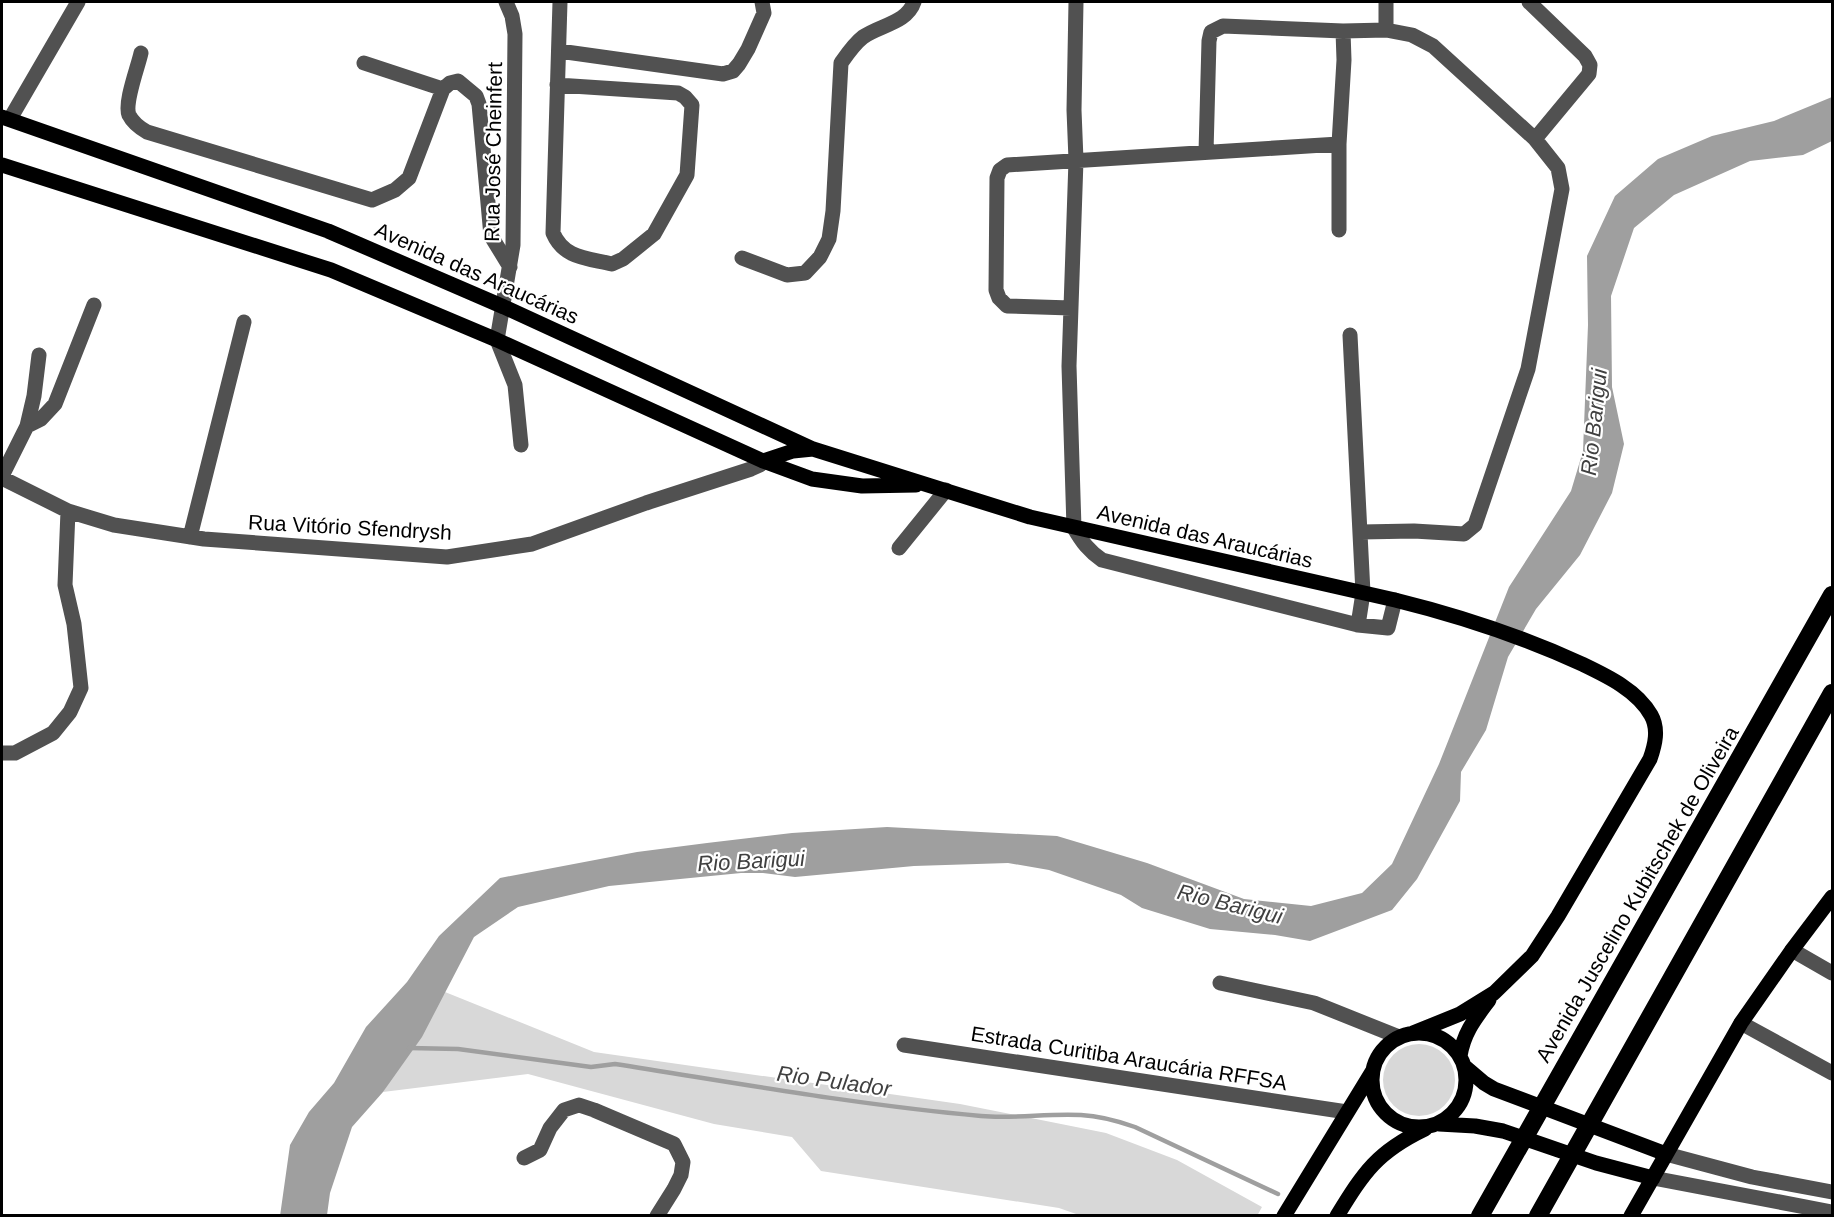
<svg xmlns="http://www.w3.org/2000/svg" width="1834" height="1217" viewBox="0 0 1834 1217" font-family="Helvetica,sans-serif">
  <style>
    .green { fill: #d8d8d8 }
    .water { fill: #9f9f9f }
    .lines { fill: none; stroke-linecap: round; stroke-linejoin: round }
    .stream { stroke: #9f9f9f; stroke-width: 4.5 }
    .minor { stroke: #515151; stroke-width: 15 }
    .major { stroke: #000; stroke-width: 15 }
    .highway { stroke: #000; stroke-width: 18 }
    .labels { text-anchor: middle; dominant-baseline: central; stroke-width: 4.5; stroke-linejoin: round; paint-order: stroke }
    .street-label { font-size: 21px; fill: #000; stroke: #fff }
    .water-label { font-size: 22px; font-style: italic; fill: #404040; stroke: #fff }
  </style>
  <rect width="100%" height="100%" fill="#fff"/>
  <path class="green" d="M 445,992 L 594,1052 L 960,1104 L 1106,1133 L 1177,1160 L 1262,1207 L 1257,1216 L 1079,1215 L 1059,1208 L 821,1171 L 792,1137 L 714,1124 L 528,1074 L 383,1092 Z
    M1383 1080a36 36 0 1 1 72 0a36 36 0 1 1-72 0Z"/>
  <path class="water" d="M 1832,97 L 1832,141 L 1803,155 L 1750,161 L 1674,195 L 1634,228 L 1611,296 L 1612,387 L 1624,444 L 1612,493 L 1580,555 L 1536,609 L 1508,657 L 1486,730 L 1461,772 L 1460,801 L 1417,879 L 1392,910 L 1310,941 L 1275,935 L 1210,929 L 1142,908 L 1121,895 L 1049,870 L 1008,863 L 914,866 L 795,877 L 763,873 L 741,873 L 609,886 L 518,907 L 474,937 L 422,1037 L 383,1092 L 352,1127 L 330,1193 L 327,1215 L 280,1216 L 290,1145 L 309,1112 L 334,1083 L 366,1027 L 407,982 L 439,936 L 500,878 L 637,852 L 707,843 L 792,833 L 887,827 L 1057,836 L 1147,863 L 1244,899 L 1311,906 L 1362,893 L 1392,864 L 1439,764 L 1509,587 L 1571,491 L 1583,451 L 1588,325 L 1587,256 L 1615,196 L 1658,159 L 1712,136 L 1774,121 Z"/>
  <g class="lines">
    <path class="stream" d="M 409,1048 L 458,1049 L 591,1067 L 615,1064 C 737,1083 858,1105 981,1116 C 1015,1119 1048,1113 1081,1115 C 1100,1116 1118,1121 1135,1127 L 1278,1194"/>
    <path class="minor" d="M 506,2 L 512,16 L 515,34 L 513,245 L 497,340 L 515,385 L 521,445
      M 1076,2 L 1074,110 L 1076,160 L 1069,366 L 1074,528 C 1082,542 1089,551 1102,560 L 1358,625 L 1388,628 L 1395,600
      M 1529,2 L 1585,56 L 1590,65 L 1589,74 L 1535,139
      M 1386,30 L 1386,2
      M 559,51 L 723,74 L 733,71 L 739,64 L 748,49 L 764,13 L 762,2
      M 141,53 C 138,67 124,103 129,115 C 133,123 140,128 147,132 L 372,200 L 395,190 L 409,178 L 443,89 L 450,83 L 458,81 L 476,96 L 479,104 L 491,236 L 510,267
      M 364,63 L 443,89
      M 557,85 L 678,93 L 685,97 L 692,105 L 687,175 L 654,234 L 623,259 L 612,264 C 588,258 564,259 553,233 L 560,2
      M 10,119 L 78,2
      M 1206,152 L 1209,41 L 1211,32 L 1223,26 L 1343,31 L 1386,30 L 1412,35 L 1433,46 L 1535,139 L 1558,168 L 1562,189 L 1528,369 L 1475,525 L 1464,534 L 1414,531 L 1361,532
      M 1339,230 L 1339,144 L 1344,60 L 1343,31
      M 742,258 L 787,275 L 805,273 L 820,257 L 829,239 L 833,211 L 841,63 C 848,53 854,44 863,37 C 880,25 907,23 914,2
      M 1071,308 L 1007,306 L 999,298 L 996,290 L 997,178 L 1000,170 L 1007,165 L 1339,144
      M 1350,335 L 1363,593 L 1358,625
      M 27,426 L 41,419 L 55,404 L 94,305
      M 2,476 L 27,426 L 34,396 L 39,355
      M 2,478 L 68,511 L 114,525 L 204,539 L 447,557 L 532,544 L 646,503 L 751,469 L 760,465 L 763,461
      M 190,537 L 244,322
      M 899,548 L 946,490
      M 2,753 L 15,753 L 53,733 L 70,712 L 81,688 L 74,624 L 65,585 L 68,511
      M 1792,950 L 1832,973
      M 1220,983 L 1314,1003 L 1399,1037
      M 1741,1023 L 1832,1073
      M 904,1045 L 1347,1112
      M 1666,1154 L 1752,1177 L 1832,1192
      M 524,1158 L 540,1150 L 550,1128 L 564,1110 L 579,1105 L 594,1110 L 674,1144 L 683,1162 L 681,1175 L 674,1189 L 657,1216
      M 1653,1178 L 1832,1212"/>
    <path class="major" d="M 2,117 L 328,231 L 504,307 L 813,449 L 1030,517 L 1395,600 C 1460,616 1521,636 1582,664 C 1607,676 1637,690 1651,715 C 1659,729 1655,745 1650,759 L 1558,916 L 1532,956 L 1494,993 L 1460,1014 L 1413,1033
      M 2,165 L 331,270 L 497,340 L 763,461 L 812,479 L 862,486 L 916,485
      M 763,461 L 793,451 L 813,449
      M1372 1080a47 47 0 1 1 94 0a47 47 0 1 1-94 0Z
      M 1460,1056 C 1464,1032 1475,1019 1489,1000
      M 1464,1066 L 1484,1083 L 1494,1089 L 1666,1154
      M 1439,1124 L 1475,1126 L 1503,1131 L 1596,1163 L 1653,1178
      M 1284,1216 L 1372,1072
      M 1337,1216 C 1364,1172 1377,1152 1425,1129
      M 1631,1216 L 1741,1023 L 1792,950 L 1832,897"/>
    <path class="highway" d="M 1480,1216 L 1832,595
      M 1538,1216 L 1832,693"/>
  </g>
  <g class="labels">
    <g class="street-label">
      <text transform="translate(493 152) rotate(-89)">Rua José Cheinfert</text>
      <text transform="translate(477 273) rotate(24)">Avenida das Araucárias</text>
      <text transform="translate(350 527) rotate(3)">Rua Vitório Sfendrysh</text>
      <text transform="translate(1205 536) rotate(13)">Avenida das Araucárias</text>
      <text transform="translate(1637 894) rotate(-60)">Avenida Juscelino Kubitschek de Oliveira</text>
      <text transform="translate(1129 1058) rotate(9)">Estrada Curitiba Araucária RFFSA</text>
    </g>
    <g class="water-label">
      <text transform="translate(1594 422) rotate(-84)">Rio Barigui</text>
      <text transform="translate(751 861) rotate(-3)">Rio Barigui</text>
      <text transform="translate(1230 904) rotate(14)">Rio Barigui</text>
      <text transform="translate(834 1081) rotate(8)">Rio Pulador</text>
    </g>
  </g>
  <rect width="1834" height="1217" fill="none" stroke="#000000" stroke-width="6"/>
</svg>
